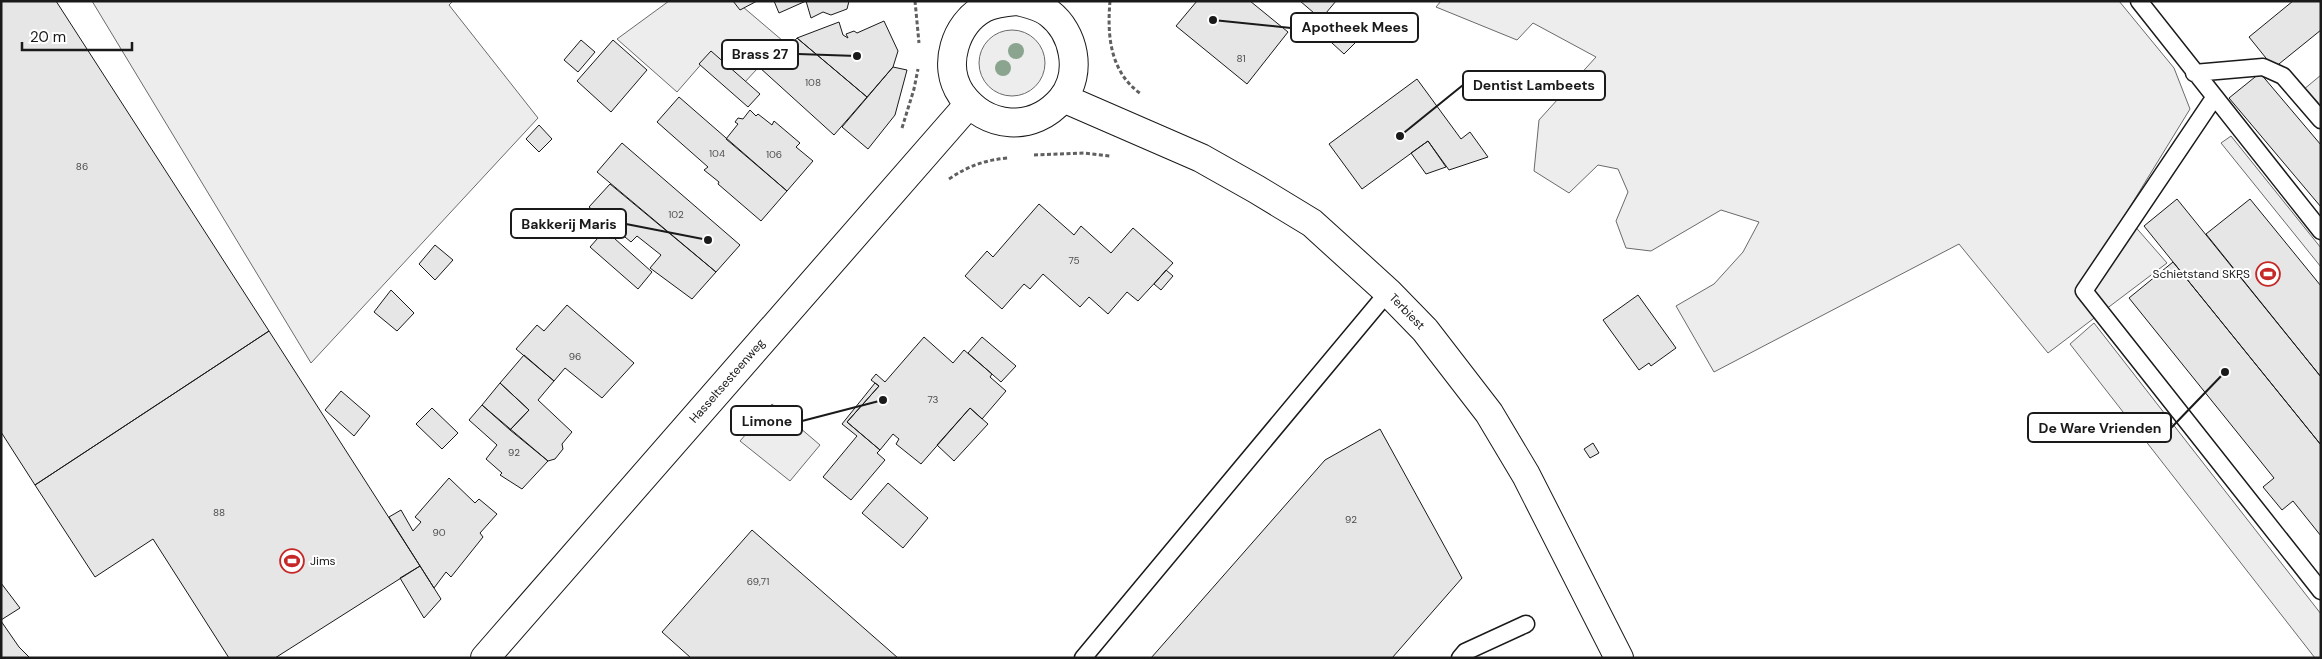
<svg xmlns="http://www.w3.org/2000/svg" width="2322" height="659" viewBox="0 0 2322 659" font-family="'DM Sans',sans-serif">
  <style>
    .built { fill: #ededed; stroke: #6a6a6a }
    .building { fill: #e6e6e6; stroke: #1a1a1a }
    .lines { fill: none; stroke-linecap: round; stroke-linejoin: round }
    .lane-casing { stroke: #1a1a1a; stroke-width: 19 }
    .street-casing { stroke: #1a1a1a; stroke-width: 30 }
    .secondary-casing { stroke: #1a1a1a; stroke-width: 30 }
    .path { stroke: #5f5f5f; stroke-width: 3; stroke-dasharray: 4 2.5; stroke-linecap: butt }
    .lane { stroke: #fff; stroke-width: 16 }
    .street { stroke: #fff; stroke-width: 28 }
    .secondary { stroke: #fff; stroke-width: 28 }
    .tree { fill: #8aa48f }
    .labels { text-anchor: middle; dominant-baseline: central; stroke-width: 4; stroke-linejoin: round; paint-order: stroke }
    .number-label { font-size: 10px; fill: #4d4d4d }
    .poi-label { font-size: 12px; fill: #1a1a1a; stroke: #fff; text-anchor: end }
    .street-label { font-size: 12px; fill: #1a1a1a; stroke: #fff }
    .leader { fill: none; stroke: #1a1a1a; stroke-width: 2 }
    .callout-dot { fill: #1a1a1a; stroke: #fff; stroke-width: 2 }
    .callout { fill: #fff; stroke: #1a1a1a; stroke-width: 2 }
    .callout-label { font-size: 14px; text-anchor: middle; font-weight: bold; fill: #1a1a1a }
  </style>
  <rect width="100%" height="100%" fill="#fff"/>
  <path class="built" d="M 92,1 L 453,1 L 449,5 L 538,118 L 311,363 Z
    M 669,1 L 736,1 L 783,41 L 744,83 L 711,53 L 677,92 L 617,39 Z
    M 1441,1 L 2119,1 L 2174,68 L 2190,109 L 2125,215 L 2167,263 L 2048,353 L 1959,244 L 1714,372 L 1676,306 L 1714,284 L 1743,252 L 1759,222 L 1721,210 L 1651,251 L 1626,248 L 1616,221 L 1628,192 L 1618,169 L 1598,165 L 1569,193 L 1534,171 L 1539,120 L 1596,57 L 1533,23 L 1517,40 L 1436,7 Z
    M979 63a33 33 0 1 1 66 0a33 33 0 1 1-66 0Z
    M 2321,75 L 2321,111 L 2303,90 Z
    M 2231,136 L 2321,248 L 2321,267 L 2221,143 Z
    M 2094,323 L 2321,614 L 2321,658 L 2315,658 L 2070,344 Z
    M 772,404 L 820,445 L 790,481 L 740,441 Z"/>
  <path class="building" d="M 1,1 L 56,1 L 269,331 L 35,485 L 1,432 Z
    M 733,1 L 757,1 L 740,10 Z
    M 774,1 L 806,1 L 779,13 Z
    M 806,1 L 849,1 L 847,9 L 831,15 L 823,12 L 811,18 Z
    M 1197,1 L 1250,1 L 1288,32 L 1247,84 L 1176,26 Z
    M 1300,1 L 1336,1 L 1321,19 Z
    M 2293,1 L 2321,1 L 2321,30 L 2274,68 L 2249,37 Z
    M 1339,12 L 1362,36 L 1344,54 L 1320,32 Z
    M 884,21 L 898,51 L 893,67 L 867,97 L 797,38 L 839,22 L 843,35 L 848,38 L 846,34 L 854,31 L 857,33 Z
    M 797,38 L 867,97 L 834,135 L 759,67 L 783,41 L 790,46 Z
    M 581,40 L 595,52 L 578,72 L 564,60 Z
    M 613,40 L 647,70 L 611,112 L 577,81 Z
    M 711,51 L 760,94 L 748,107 L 699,64 Z
    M 893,67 L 907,70 L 895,115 L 868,149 L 842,127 Z
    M 2260,73 L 2321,145 L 2321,207 L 2229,98 Z
    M 1417,79 L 1461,139 L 1470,132 L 1488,157 L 1449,170 L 1428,141 L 1362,189 L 1329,144 Z
    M 679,97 L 787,191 L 761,221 L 718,184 L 719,182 L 704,170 L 708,167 L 657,122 Z
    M 750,110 L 756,116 L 758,114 L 772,125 L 774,121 L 800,143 L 796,147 L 813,161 L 787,191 L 726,139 L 738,124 L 735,122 L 738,118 L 743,119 Z
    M 539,125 L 552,139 L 539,152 L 526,139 Z
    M 1428,141 L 1446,167 L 1426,174 L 1411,153 Z
    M 622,143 L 740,245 L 716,272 L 597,172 Z
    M 610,184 L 716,272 L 692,299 L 650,268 L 661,255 L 637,236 L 631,242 L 589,207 Z
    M 2177,199 L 2321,377 L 2321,445 L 2144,226 Z
    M 2250,199 L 2321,286 L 2321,377 L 2206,234 Z
    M 1039,204 L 1074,235 L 1081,226 L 1111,253 L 1133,228 L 1173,263 L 1138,301 L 1127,292 L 1108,314 L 1089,297 L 1080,307 L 1043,274 L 1030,289 L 1024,284 L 1002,309 L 965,276 L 987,251 L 993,257 Z
    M 605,230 L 652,272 L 638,289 L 590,247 Z
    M 435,245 L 453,260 L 435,280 L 419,264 Z
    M 2173,262 L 2321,445 L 2321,536 L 2293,501 L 2282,510 L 2263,487 L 2274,478 L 2129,298 Z
    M 1166,270 L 1173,276 L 1161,290 L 1154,284 Z
    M 391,290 L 414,313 L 397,331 L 374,312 Z
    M 1638,295 L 1676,348 L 1651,366 L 1649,363 L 1639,370 L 1603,320 Z
    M 567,305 L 634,363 L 602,398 L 565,368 L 554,381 L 516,349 L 537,325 L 544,331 Z
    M 269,331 L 420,566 L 275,658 L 229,658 L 153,539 L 95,577 L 35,485 Z
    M 924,337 L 953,363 L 964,350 L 992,374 L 990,377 L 1006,391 L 982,419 L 970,408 L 921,464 L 896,444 L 899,439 L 893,434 L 880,450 L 847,422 L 879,386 L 871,380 L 876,374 L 885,382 Z
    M 982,337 L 1016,366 L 1001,382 L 968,353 Z
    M 524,355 L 554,381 L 538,400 L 572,432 L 562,444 L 563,449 L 555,459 L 548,461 L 510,430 L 529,410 L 500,383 Z
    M 500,383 L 529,410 L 510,430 L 482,405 Z
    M 875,383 L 879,386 L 847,422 L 880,450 L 877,453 L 885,460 L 851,500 L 823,477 L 857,436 L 842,424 Z
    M 341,391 L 370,416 L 354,436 L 325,410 Z
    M 482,405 L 548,461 L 522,489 L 500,475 L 502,473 L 486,459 L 497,445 L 469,420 Z
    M 432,408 L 458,433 L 442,449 L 416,424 Z
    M 970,408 L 988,424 L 954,461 L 937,445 Z
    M 1380,429 L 1462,578 L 1392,658 L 1151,658 L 1325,460 Z
    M 1593,443 L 1599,453 L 1590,458 L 1584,449 Z
    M 449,478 L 475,503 L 479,499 L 497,514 L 480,533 L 483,537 L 451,577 L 446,572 L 434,588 L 389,517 L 401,510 L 413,531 L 421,522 L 415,517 Z
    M 888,483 L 928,518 L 903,548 L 862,513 Z
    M 752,530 L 898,658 L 691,658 L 662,632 Z
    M 420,566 L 441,599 L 424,618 L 400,578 Z
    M 1,583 L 20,608 L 1,620 Z
    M 1,621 L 19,647 L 30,658 L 1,658 Z"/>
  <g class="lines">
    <g class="lane-casing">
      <path id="lane" d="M 2139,1 L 2321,231
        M 2194,73 L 2263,67 L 2283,76 L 2321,120
        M 2214,98 L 2084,291 L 2321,591
        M 1083,658 L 1388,292
        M 1460,658 L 1465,652 L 1526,624"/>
    </g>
    <g class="street-casing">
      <g id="street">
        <path id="s1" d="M 1063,98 L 1201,158 L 1256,189 L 1312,223 L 1388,292 L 1425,330 L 1489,413 L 1526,475 L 1619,658"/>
      </g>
    </g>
    <g class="secondary-casing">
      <g id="secondary">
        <path d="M 1017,1 C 1006,2 994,3 984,8 C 955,24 942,66 961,94 C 986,129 1033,133 1062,99 C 1083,73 1074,32 1049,13 C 1040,6 1029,4 1018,1"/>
        <path id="s2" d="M 485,658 L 969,104"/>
      </g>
    </g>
    <path class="path" d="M 915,1 L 919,43
      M 1110,1 C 1107,36 1110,72 1141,94
      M 902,128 L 914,89 L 918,69
      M 1034,155 L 1084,153 L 1110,156
      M 949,179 C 968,166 985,160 1008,158"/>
    <use href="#lane" class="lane"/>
    <use href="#street" class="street"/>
    <use href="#secondary" class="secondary"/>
  </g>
  <g class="tree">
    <circle cx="1016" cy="51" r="8"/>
    <circle cx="1003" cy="68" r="8"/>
  </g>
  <defs>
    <g id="stadium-ring" transform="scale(1.25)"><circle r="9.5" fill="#fff" stroke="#c62828" stroke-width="1.5"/><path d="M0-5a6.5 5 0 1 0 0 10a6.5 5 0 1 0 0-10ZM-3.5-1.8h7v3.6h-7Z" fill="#c62828"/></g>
  </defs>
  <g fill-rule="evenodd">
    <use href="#stadium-ring" x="2268" y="274"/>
    <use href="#stadium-ring" x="292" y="561"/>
  </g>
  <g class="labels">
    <g class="number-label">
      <text x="1241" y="58">81</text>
      <text x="813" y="82">108</text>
      <text x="717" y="153">104</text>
      <text x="774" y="154">106</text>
      <text x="82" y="166">86</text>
      <text x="676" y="214">102</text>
      <text x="1074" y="260">75</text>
      <text x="575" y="356">96</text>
      <text x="933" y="399">73</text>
      <text x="514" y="452">92</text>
      <text x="219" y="512">88</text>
      <text x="1351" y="519">92</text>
      <text x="439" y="532">90</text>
      <text x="758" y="581">69,71</text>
    </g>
    <g class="poi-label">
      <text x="2250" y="274">Schietstand SKPS</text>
      <text x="310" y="561" text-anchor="start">Jims</text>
    </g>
    <g class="street-label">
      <text stroke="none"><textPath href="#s1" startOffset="409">Terbiest</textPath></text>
      <text stroke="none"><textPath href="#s2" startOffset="368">Hasseltsesteenweg</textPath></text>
    </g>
  </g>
  <path class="leader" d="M1213 20L1291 28M857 56L798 54M1400 136L1463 85M708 240L626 224M883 400L802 421M2225 372L2171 428"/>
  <g class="callout-dot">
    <circle cx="1213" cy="20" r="5"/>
    <circle cx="857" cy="56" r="5"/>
    <circle cx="1400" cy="136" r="5"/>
    <circle cx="708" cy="240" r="5"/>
    <circle cx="883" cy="400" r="5"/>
    <circle cx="2225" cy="372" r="5"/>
  </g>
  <g class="callout">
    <rect x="1291" y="13" width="127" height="29" rx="5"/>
    <rect x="722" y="40" width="76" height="29" rx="5"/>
    <rect x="1463" y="71" width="142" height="29" rx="5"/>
    <rect x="511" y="209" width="115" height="29" rx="5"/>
    <rect x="731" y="406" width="71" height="29" rx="5"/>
    <rect x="2028" y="413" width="143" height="29" rx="5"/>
  </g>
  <g class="callout-label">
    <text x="1355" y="32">Apotheek Mees</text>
    <text x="760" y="59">Brass 27</text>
    <text x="1534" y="90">Dentist Lambeets</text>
    <text x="569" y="229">Bakkerij Maris</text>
    <text x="767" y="426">Limone</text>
    <text x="2100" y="433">De Ware Vrienden</text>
  </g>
  <rect width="2322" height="659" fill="none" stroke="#1a1a1a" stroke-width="5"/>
  <path d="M22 42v8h110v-8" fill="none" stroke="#1a1a1a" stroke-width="2.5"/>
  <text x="30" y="42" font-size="15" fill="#1a1a1a" stroke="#ffffff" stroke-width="4" paint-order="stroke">20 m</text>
</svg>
